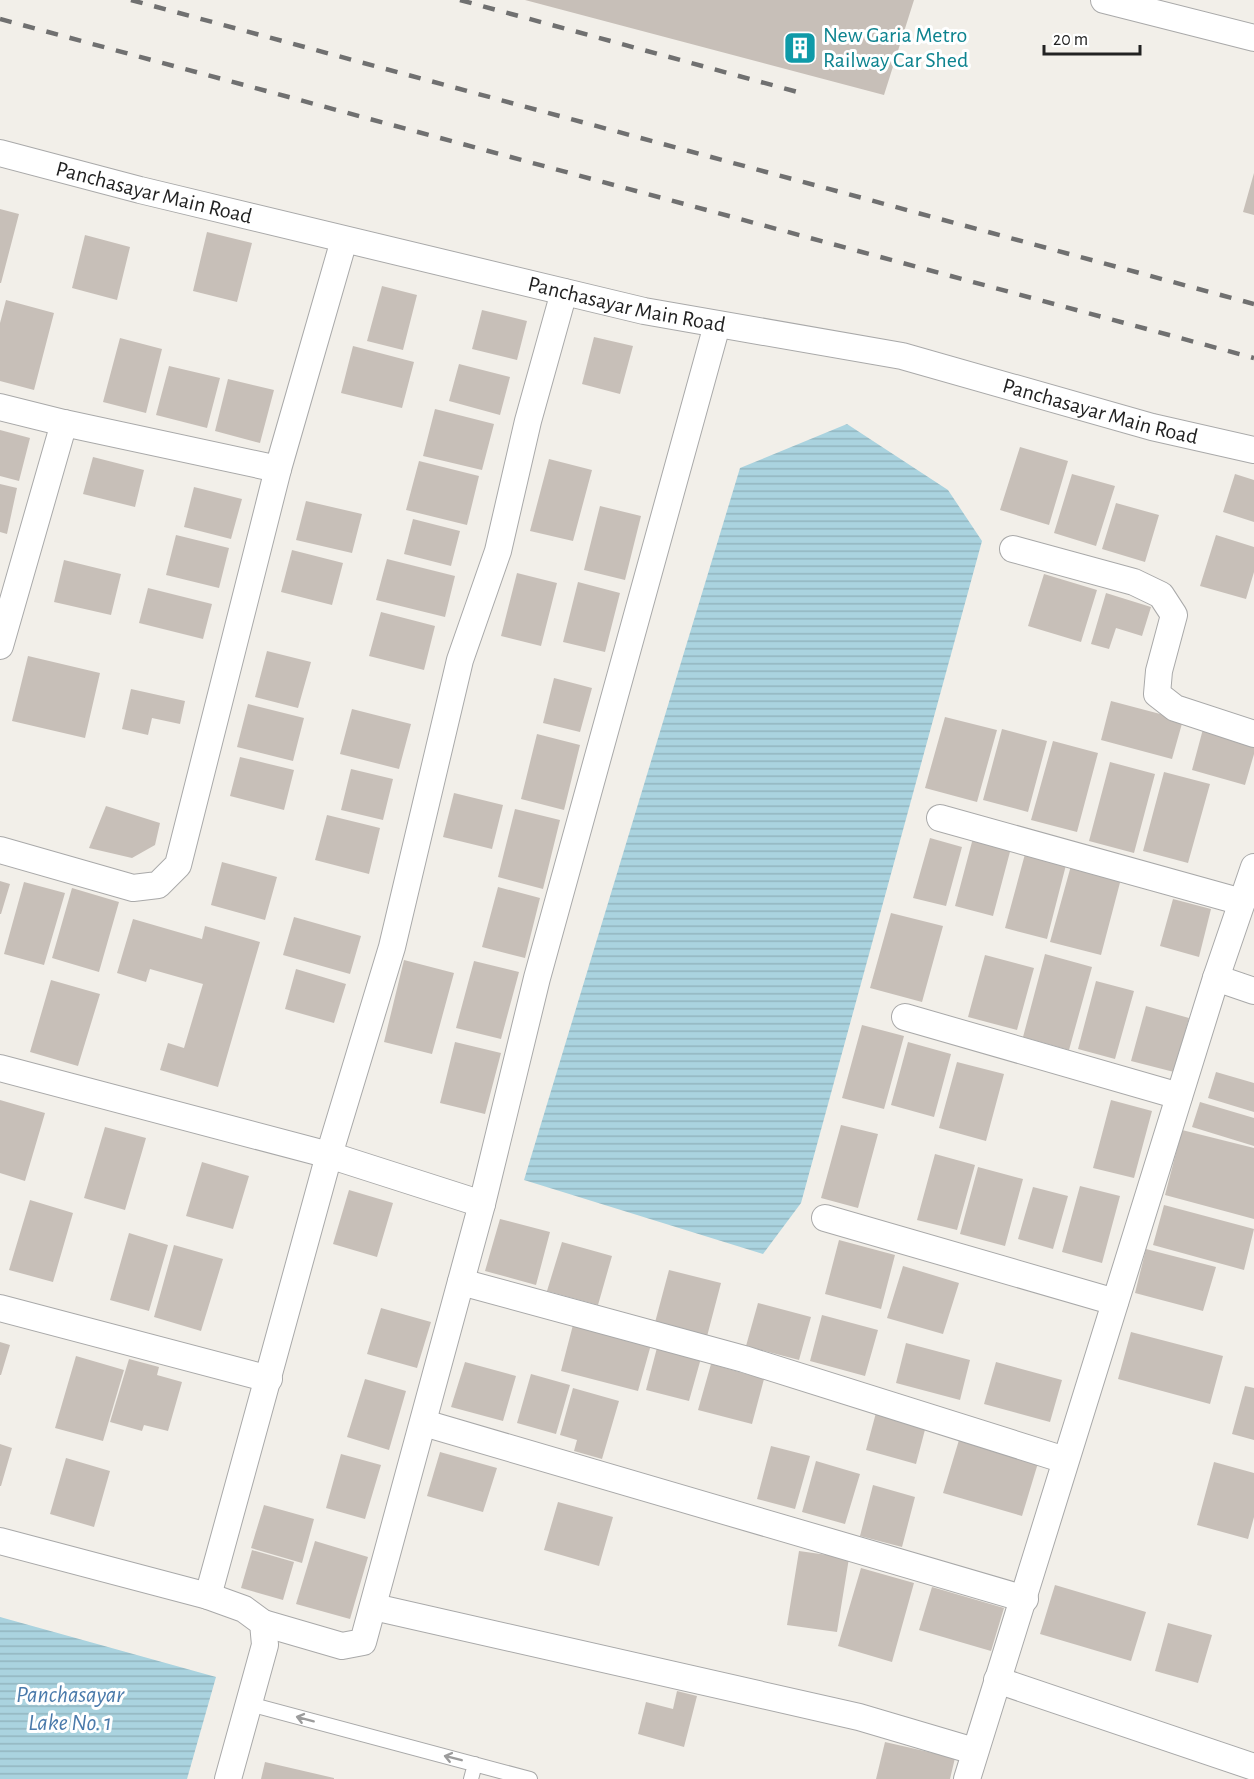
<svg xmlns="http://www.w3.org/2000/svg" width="1254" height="1779" viewBox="0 0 1254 1779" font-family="'Alegreya Sans',sans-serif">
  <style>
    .water { fill: url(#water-rules) }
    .building { fill: #c7bfb8 }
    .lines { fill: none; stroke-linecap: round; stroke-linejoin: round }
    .service-casing { stroke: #a9a9a9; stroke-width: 16 }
    .minor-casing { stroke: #a9a9a9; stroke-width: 28 }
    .service { stroke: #fff; stroke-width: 14 }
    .minor { stroke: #fff; stroke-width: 26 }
    .rail { stroke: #707070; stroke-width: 4.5; stroke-dasharray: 12 12; stroke-linecap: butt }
    .oneway { stroke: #9c9c9c }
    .labels { text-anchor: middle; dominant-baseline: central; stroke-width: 6; stroke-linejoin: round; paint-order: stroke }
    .culture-label { font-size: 22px; fill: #0d838f; stroke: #fff; text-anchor: start }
    .street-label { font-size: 22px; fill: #222; stroke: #fff }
    .water-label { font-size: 24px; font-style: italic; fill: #4a7aab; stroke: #fff }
  </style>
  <defs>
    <pattern id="water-rules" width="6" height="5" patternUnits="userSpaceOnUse" patternTransform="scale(1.5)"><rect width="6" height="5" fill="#aad3df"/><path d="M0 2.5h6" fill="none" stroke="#92b5bf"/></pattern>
  </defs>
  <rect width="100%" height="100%" fill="#f2efe9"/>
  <path class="water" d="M 847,424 L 948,490 L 982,541 L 801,1203 L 763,1254 L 524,1180 L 740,468 Z
    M 0,1617 L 216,1677 L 187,1779 L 0,1779 Z"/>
  <path class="building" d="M 525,0 L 914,0 L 884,95 Z
    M 1254,173 L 1254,215 L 1243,212 Z
    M 0,209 L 19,214 L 1,283 L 0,283 Z
    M 207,232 L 252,243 L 237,302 L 193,291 Z
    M 85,235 L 130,247 L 117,300 L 72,288 Z
    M 382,286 L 417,295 L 403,350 L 367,341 Z
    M 6,300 L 54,313 L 34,390 L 0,381 L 0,323 Z
    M 482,310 L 527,321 L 517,360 L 472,349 Z
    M 594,337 L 633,346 L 620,394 L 582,384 Z
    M 120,338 L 162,349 L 146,413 L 103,402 Z
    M 353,346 L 414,362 L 402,408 L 341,393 Z
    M 459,364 L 510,377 L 500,415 L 449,401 Z
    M 169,366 L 220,378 L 207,428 L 156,415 Z
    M 228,379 L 274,390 L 260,443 L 215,431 Z
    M 435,409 L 494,424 L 482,470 L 423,456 Z
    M 0,430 L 30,438 L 19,481 L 0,476 Z
    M 1020,447 L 1068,461 L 1049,525 L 1000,510 Z
    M 93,457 L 144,470 L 135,507 L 83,494 Z
    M 549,459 L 592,470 L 573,541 L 530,531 Z
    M 419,461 L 479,476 L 467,525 L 406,510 Z
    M 1072,474 L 1115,486 L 1096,546 L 1054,533 Z
    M 1235,474 L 1254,480 L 1254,522 L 1223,512 Z
    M 0,484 L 17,488 L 7,534 L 0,532 Z
    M 194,487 L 242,499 L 231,539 L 184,527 Z
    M 306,501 L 362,514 L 352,553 L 296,540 Z
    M 1116,503 L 1159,515 L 1145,562 L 1102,549 Z
    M 600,506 L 641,516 L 625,580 L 584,570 Z
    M 413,519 L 460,531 L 451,566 L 404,554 Z
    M 176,535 L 229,548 L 219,588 L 166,575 Z
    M 1216,535 L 1254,547 L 1254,572 L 1246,599 L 1200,586 Z
    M 292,550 L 343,563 L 332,605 L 281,592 Z
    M 387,559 L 455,576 L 445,617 L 376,600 Z
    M 64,560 L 121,574 L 111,615 L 54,602 Z
    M 517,573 L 557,583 L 541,646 L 501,636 Z
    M 1044,574 L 1097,590 L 1081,642 L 1028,626 Z
    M 578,582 L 620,593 L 605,652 L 563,642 Z
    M 148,588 L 212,604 L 203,639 L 139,623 Z
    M 1106,593 L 1151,607 L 1142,636 L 1116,628 L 1109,649 L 1091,644 Z
    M 381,612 L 435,626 L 424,670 L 369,656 Z
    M 267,651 L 311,662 L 298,708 L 255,697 Z
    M 28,656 L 100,673 L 85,738 L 12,721 Z
    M 554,678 L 592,688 L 580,732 L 543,723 Z
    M 131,689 L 185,701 L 180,724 L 152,718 L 148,735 L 122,729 Z
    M 1111,701 L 1183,720 L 1172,759 L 1101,740 Z
    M 248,704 L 304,718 L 293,761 L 237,747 Z
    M 352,709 L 411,724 L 399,769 L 340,754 Z
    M 945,717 L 997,730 L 977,802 L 925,788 Z
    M 1002,729 L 1047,741 L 1028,812 L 983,800 Z
    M 1203,729 L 1254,742 L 1254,754 L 1245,785 L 1192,770 Z
    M 537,734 L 580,745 L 564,810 L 521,799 Z
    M 1053,741 L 1098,753 L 1077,832 L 1031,820 Z
    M 240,757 L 294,770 L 284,810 L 230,796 Z
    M 1110,762 L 1155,774 L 1134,853 L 1089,841 Z
    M 351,769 L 393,779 L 383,820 L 341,810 Z
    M 1164,772 L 1210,784 L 1188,863 L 1143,851 Z
    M 454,793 L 503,805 L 492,849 L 443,837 Z
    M 106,806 L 160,823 L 155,845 L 132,858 L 89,848 Z
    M 515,809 L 560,820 L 543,889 L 498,877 Z
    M 327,815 L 380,828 L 369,874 L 315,860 Z
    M 930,838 L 962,847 L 946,906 L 913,898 Z
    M 973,838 L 1011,848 L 993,916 L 955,906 Z
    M 1025,854 L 1066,865 L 1047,939 L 1005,928 Z
    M 222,862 L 277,877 L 265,920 L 211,905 Z
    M 1072,862 L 1122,875 L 1101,955 L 1050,942 Z
    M 0,881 L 10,884 L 1,914 L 0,914 Z
    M 24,882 L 65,893 L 44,965 L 4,954 Z
    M 498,887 L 540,898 L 525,958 L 482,947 Z
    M 72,888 L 119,902 L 99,972 L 52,958 Z
    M 1173,899 L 1211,909 L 1199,957 L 1160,946 Z
    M 891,913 L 943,926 L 922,1002 L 870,988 Z
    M 294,917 L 361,936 L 350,974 L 283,955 Z
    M 133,919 L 202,939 L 205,926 L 260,942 L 218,1087 L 160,1070 L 168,1043 L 184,1048 L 203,984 L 150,969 L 146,982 L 117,973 Z
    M 1045,954 L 1092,967 L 1069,1050 L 1023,1037 Z
    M 985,955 L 1034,968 L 1017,1030 L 968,1017 Z
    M 404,960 L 454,973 L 432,1054 L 384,1042 Z
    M 474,961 L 519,972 L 501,1039 L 456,1028 Z
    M 296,969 L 346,984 L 334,1023 L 285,1009 Z
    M 51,980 L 100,994 L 78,1066 L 30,1052 Z
    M 1096,981 L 1134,991 L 1115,1059 L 1078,1049 Z
    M 1146,1006 L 1189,1018 L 1174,1072 L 1131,1061 Z
    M 862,1025 L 904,1036 L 884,1109 L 842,1098 Z
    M 455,1042 L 501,1053 L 485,1114 L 440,1103 Z
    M 908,1042 L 951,1054 L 934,1117 L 891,1105 Z
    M 957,1062 L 1004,1074 L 986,1141 L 939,1128 Z
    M 1216,1072 L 1254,1083 L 1254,1112 L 1208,1098 Z
    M 0,1100 L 45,1113 L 25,1181 L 0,1173 Z
    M 1111,1100 L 1152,1111 L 1134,1178 L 1093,1168 Z
    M 1200,1102 L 1254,1118 L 1254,1146 L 1192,1127 Z
    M 841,1125 L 878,1134 L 858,1208 L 821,1198 Z
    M 105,1127 L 146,1138 L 125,1210 L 84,1198 Z
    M 1182,1130 L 1254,1148 L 1254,1219 L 1165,1195 Z
    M 935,1154 L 975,1165 L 957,1230 L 917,1220 Z
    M 202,1162 L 249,1176 L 233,1229 L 186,1216 Z
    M 978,1167 L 1023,1179 L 1005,1246 L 960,1234 Z
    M 1080,1186 L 1120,1196 L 1102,1263 L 1062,1252 Z
    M 1033,1187 L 1068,1196 L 1053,1249 L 1018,1239 Z
    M 349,1190 L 393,1203 L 377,1257 L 333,1244 Z
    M 30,1200 L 73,1213 L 53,1282 L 9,1270 Z
    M 1164,1205 L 1254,1229 L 1244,1270 L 1153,1245 Z
    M 500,1219 L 550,1232 L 536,1285 L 485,1271 Z
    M 129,1233 L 168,1245 L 149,1311 L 110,1300 Z
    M 839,1240 L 895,1255 L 881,1309 L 825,1294 Z
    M 562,1242 L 612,1256 L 598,1305 L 547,1291 Z
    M 174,1245 L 223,1259 L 201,1331 L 154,1317 Z
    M 1146,1249 L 1216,1267 L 1203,1311 L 1135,1293 Z
    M 903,1266 L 959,1283 L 943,1334 L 887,1318 Z
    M 669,1270 L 721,1283 L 705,1344 L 653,1330 Z
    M 758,1303 L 811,1317 L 799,1360 L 746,1346 Z
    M 381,1308 L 431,1322 L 417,1368 L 367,1354 Z
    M 822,1315 L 878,1330 L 865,1376 L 810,1361 Z
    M 574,1321 L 652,1341 L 638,1391 L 561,1371 Z
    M 1131,1332 L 1223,1356 L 1210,1404 L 1118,1379 Z
    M 659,1340 L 703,1351 L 689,1401 L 646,1390 Z
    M 0,1342 L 10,1345 L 1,1375 L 0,1375 Z
    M 906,1343 L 970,1360 L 960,1400 L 896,1383 Z
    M 76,1356 L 124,1370 L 103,1441 L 55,1428 Z
    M 129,1359 L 159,1367 L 157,1375 L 182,1382 L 168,1431 L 144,1425 L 142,1431 L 110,1422 Z
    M 465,1362 L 516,1376 L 503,1421 L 451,1407 Z
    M 996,1362 L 1062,1380 L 1050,1422 L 984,1404 Z
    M 711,1364 L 764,1379 L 752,1424 L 698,1410 Z
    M 531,1374 L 570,1385 L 556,1434 L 517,1423 Z
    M 365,1379 L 406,1391 L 389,1450 L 347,1437 Z
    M 1245,1386 L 1254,1388 L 1254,1440 L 1232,1434 Z
    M 573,1388 L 619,1401 L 602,1459 L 574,1451 L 577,1440 L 560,1435 Z
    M 877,1409 L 927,1422 L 916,1464 L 866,1450 Z
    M 959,1440 L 1038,1463 L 1022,1516 L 943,1493 Z
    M 0,1444 L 12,1448 L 1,1486 L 0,1486 Z
    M 771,1446 L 810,1456 L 795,1509 L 757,1499 Z
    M 440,1452 L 497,1468 L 483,1512 L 427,1496 Z
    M 341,1454 L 381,1465 L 365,1519 L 326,1508 Z
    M 66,1458 L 110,1471 L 94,1527 L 50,1514 Z
    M 816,1461 L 860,1474 L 845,1524 L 802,1512 Z
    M 1214,1462 L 1254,1473 L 1254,1517 L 1248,1539 L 1197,1525 Z
    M 873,1485 L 915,1497 L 902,1547 L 860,1536 Z
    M 558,1502 L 613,1517 L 599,1566 L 544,1550 Z
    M 264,1505 L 314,1519 L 302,1563 L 251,1548 Z
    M 315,1541 L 368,1557 L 350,1619 L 296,1604 Z
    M 252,1550 L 294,1562 L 283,1600 L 241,1588 Z
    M 799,1551 L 849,1558 L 837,1632 L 787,1625 Z
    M 861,1568 L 914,1583 L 892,1662 L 838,1646 Z
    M 1055,1585 L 1146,1612 L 1131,1661 L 1040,1634 Z
    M 932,1587 L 1004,1608 L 991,1651 L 919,1630 Z
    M 1168,1623 L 1212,1635 L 1198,1683 L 1155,1671 Z
    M 677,1691 L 697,1696 L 684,1747 L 638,1734 L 646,1702 L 673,1709 Z
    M 885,1742 L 955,1758 L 950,1779 L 876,1779 Z
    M 265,1762 L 334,1778 L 334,1779 L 261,1779 Z"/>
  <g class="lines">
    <g class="service-casing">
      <path id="service" d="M 249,1704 L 530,1779
        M 471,1779 L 475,1764"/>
    </g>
    <g class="minor-casing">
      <g id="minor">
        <path d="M 1104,0 L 1254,38"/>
        <path id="s1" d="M 0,153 L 140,190 L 644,311 L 902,356 L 1152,427 L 1254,450"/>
        <path d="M 0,407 L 64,423 L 278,469"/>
        <path d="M 1013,549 L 1134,582 L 1161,595 L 1174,615 L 1159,671 L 1157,694 L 1175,708 L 1254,734"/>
        <path d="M 0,646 L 64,423"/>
        <path d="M 940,818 L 1242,902"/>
        <path d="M 0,850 L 133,888 L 158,885 L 178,865 L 278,469 L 344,240"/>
        <path d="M 1216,978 L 1254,991"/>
        <path d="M 905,1017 L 1179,1096"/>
        <path d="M 0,1068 L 329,1155 L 482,1204"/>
        <path d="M 825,1218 L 1115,1302"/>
        <path d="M 461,1282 L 744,1359 L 1065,1460"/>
        <path d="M 0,1308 L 269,1379"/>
        <path d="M 424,1423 L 1025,1599"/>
        <path d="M 0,1541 L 208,1596 L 244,1609 L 263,1623 L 265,1645 L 228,1779"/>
        <path d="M 208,1596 L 329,1155 L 392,947 L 460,660 L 498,551 L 528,421 L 564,292"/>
        <path d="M 374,1607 L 859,1717 L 974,1751"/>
        <path d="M 263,1623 L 342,1646 L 363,1642 L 482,1204 L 537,978 L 717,325"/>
        <path d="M 997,1680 L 1254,1767"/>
        <path d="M 967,1779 L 1216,978 L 1254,867"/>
      </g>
    </g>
    <use href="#service" class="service"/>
    <use href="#minor" class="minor"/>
    <path class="rail" d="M 131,0 L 1254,304
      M 460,0 L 805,94
      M 0,19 L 1254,358"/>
  </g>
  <defs><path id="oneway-shaft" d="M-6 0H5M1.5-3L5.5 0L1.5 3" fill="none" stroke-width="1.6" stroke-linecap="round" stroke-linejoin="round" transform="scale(1.5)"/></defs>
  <g class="oneway">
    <use href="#oneway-shaft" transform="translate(305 1719) rotate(-165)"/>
    <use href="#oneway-shaft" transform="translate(453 1758) rotate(-166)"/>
  </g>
  <defs>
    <g id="building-square" transform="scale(1.725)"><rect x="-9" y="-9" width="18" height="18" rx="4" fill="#0f9aa8" stroke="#fff"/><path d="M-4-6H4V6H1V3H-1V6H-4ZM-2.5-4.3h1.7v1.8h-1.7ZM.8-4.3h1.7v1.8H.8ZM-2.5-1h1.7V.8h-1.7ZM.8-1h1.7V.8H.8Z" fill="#fff"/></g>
  </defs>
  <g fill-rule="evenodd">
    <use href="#building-square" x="800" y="48"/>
  </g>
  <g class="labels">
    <g class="culture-label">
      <text x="823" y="35">New Garia Metro<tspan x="823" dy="25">Railway Car Shed</tspan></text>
    </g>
    <g class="street-label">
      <text stroke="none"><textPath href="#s1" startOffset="159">Panchasayar Main Road</textPath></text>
      <text stroke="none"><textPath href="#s1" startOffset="645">Panchasayar Main Road</textPath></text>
      <text stroke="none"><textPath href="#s1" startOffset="1131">Panchasayar Main Road</textPath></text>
    </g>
    <g class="water-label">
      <text x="70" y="1695">Panchasayar<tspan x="70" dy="28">Lake No. 1</tspan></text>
    </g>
  </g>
  <path d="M1044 45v9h96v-9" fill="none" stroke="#222222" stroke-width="3"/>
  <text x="1053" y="45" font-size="18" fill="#222222" stroke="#ffffff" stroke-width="4.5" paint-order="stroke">20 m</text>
</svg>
